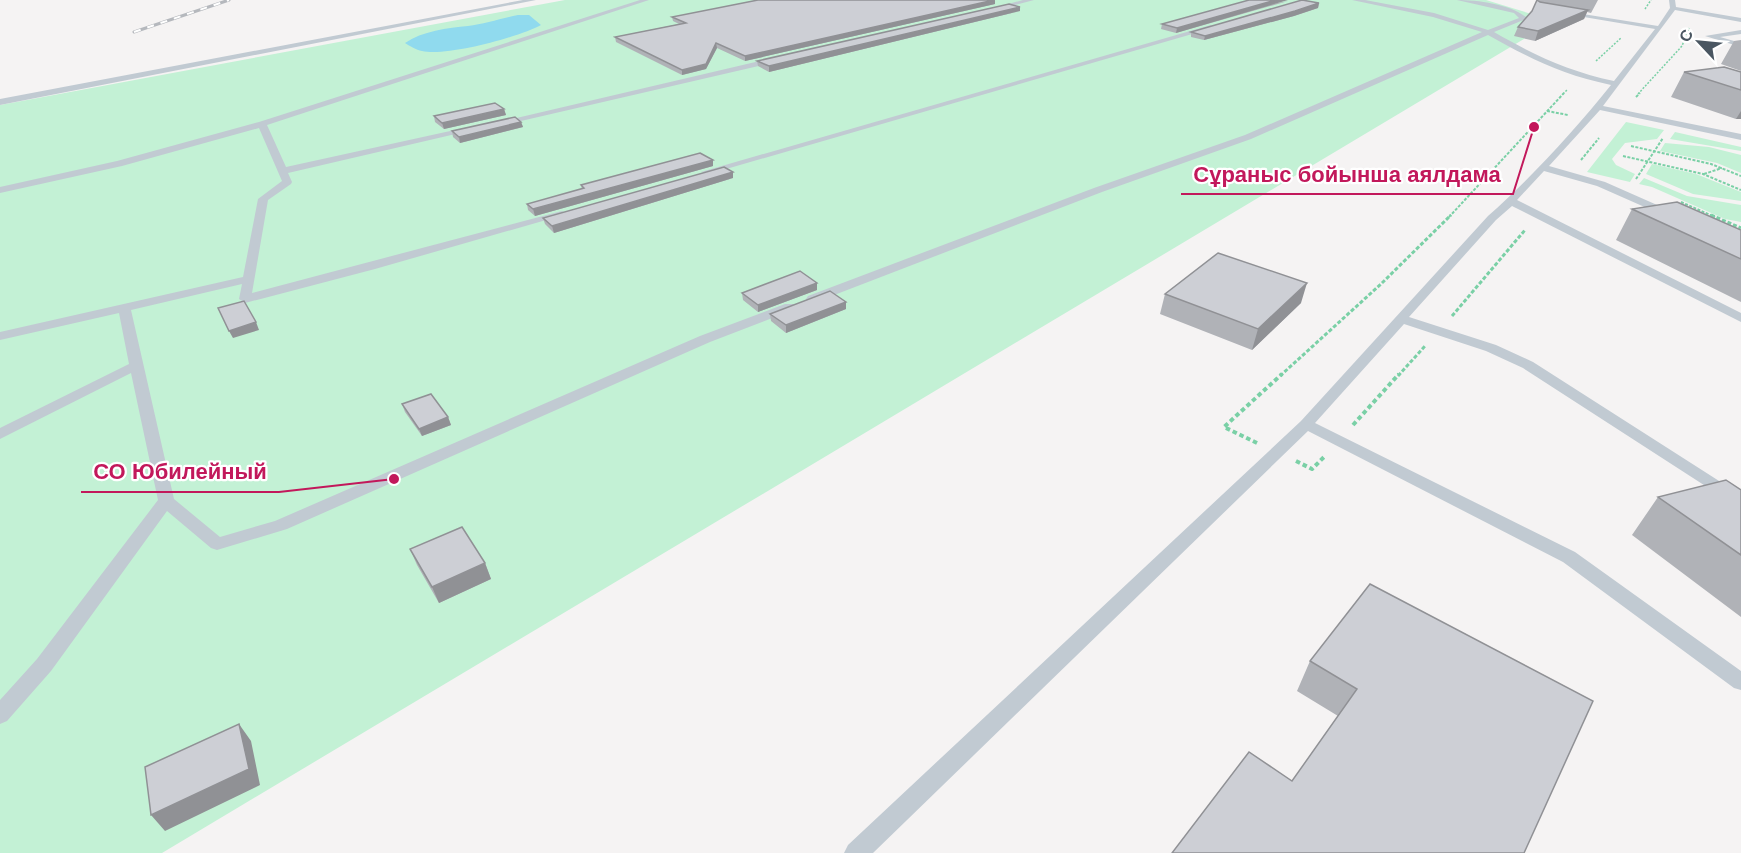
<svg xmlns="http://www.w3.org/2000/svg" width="1741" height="853" viewBox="0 0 1741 853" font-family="'Work Sans',sans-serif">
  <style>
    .green { fill: #c3f1d5 }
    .water { fill: #90daee }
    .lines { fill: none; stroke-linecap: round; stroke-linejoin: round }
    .path-far3 { stroke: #7ad0a6; stroke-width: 1.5; stroke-dasharray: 2 1.5; stroke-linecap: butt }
    .path-far2 { stroke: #7ad0a6; stroke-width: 2; stroke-dasharray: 3 1.5; stroke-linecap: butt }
    .path-far1 { stroke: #7ad0a6; stroke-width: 3; stroke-dasharray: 4 2; stroke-linecap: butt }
    .path { stroke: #7ad0a6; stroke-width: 4; stroke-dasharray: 4.5 3; stroke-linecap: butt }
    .lane { fill: #c1cad2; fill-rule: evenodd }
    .rail-casing { stroke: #b5b8bd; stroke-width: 3 }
    .rail { stroke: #fff; stroke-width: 2; stroke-dasharray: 7; stroke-linecap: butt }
    .wall { fill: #b0b2b7 }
    .shaded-wall { fill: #909195 }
    .building { fill: #cdcfd5; stroke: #909195; stroke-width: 1.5 }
    .leader { fill: none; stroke: #c2185b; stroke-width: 2 }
    .callout-dot { fill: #c2185b; stroke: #fff; stroke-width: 2 }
    .callout-label { font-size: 22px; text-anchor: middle; font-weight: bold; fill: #c2185b; stroke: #fff; stroke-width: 4.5; stroke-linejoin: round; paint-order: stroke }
  </style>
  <rect width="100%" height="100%" fill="#f5f3f3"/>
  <path class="green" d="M 565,0 L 1486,0 L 1554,21 L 162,853 L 0,853 L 0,105 Z
    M 1626,122 L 1664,130 L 1657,139 L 1625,143 L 1612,159 L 1616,165 L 1635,174 L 1630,182 L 1587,172 Z
    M 1675,132 L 1741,147 L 1741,151 L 1670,139 Z
    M 1665,143 L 1709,147 L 1741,155 L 1741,173 L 1717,163 L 1660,151 Z
    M 1652,164 L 1696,174 L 1741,192 L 1741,201 L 1693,194 L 1646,174 Z
    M 1644,178 L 1687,196 L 1741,205 L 1741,222 L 1725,219 L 1652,187 L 1639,184 Z"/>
  <path class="water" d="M 518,15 L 529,15 L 541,25 C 519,37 446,57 422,51 C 416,50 410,46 405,43 C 422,31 448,28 468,26 C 484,24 502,18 518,15 Z"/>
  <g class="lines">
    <path class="path-far3" d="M 1645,9 L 1651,0
      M 1596,61 L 1621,38
      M 1563,94 L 1567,90
      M 1638,94 L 1682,46 L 1689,28"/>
    <path class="path-far2" d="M 1636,97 L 1640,93
      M 1547,111 L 1568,115
      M 1631,146 L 1711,164 L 1741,176
      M 1623,156 L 1703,174 L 1741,190
      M 1581,160 L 1599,138
      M 1704,174 L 1722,168
      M 1636,179 L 1663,138
      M 1681,202 L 1715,217
      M 1449,217 L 1564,93"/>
    <path class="path-far1" d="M 1711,215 L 1741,228
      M 1452,316 L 1525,230
      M 1280,376 L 1381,284 L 1451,215
      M 1398,376 L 1425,346"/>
    <path class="path" d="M 1353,425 L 1399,374
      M 1257,443 L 1224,427 L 1282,374
      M 1296,461 L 1312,469 L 1324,457"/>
    <path class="lane" d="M 523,0 L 536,0 L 0,105 L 0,99 Z
      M 640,0 L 649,0 L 267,125 L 286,167 L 473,126 L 477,129 L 288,173 L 292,182 L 291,184 L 268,200 L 252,293 L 558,212 L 562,211 L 567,214 L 375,269 L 245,303 L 239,299 L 242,284 L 131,310 L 174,499 L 220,537 L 275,521 L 700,336 L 785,304 L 793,304 L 795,307 L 793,310 L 710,342 L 287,529 L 217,550 L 211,548 L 167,511 L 51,671 L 7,721 L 0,724 L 0,700 L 37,659 L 158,500 L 131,373 L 0,439 L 0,428 L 129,364 L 119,313 L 0,340 L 0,332 L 243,277 L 258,199 L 282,181 L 259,128 L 122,166 L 0,193 L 0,187 L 117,161 L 259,122 Z
      M 1023,0 L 1034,0 L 993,11 L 990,9 Z
      M 1352,0 L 1365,0 L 1434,13 L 1488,30 L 1519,18 L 1514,13 L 1457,0 C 1478,0 1509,4 1526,17 L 1526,19 L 1494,32 C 1534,55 1568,71 1614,81 L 1655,29 L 1566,14 L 1564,11 L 1658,26 L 1670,8 L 1669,0 L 1675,0 L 1676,7 L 1741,18 L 1741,22 L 1675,10 L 1603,106 L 1741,134 L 1741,140 L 1600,110 L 1549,166 L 1605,182 L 1673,212 L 1673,216 L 1665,216 L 1597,186 L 1544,171 L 1517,200 L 1741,313 L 1741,322 L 1512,206 L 1496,220 L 1409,317 L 1496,345 L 1533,362 L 1741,495 L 1741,509 L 1523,368 L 1486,351 L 1404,324 L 1315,423 L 1575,552 L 1741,671 L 1741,690 L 1734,688 L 1563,562 L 1308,431 L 873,853 L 844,853 L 848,845 L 1301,421 L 1488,216 C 1532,177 1574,131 1611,85 C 1562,75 1531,59 1488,35 L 1251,139 L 1102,192 L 816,302 L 808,302 L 806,299 L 808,296 L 1094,188 L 1245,135 L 1482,32 L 1433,17 Z
      M 1211,25 L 1213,28 L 709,174 L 701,172 Z
      M 1741,30 L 1741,34 L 1720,37 L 1741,43 L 1741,47 L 1705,36 Z
      M 777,57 L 780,57 L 780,61 L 499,126 L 495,123 Z"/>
    <g class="rail-casing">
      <path id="rail" d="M 134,32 L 229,0"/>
    </g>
    <use href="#rail" class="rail"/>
  </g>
  <path class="wall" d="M 995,0 L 995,4 L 745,61 L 717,48 L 706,69 L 682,75 L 616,42 L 615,37 L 679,24 L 673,21 L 672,17 Z
    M 1539,0 L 1598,0 L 1591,13 L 1587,12 L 1584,19 L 1535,41 L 1514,36 L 1518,27 L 1532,11 Z
    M 1288,1 L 1176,33 L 1161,29 L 1162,24 Z
    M 1319,3 L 1318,8 L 1294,16 L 1204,40 L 1191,37 L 1191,32 Z
    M 1020,11 L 769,72 L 758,66 L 757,61 Z
    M 1741,40 L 1741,119 L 1736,119 L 1671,97 L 1684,72 L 1740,72 L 1741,71 L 1721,64 L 1734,41 Z
    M 504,109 L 506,115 L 444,129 L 435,122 L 434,116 Z
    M 521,122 L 523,127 L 460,143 L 453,137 L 452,131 Z
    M 713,160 L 713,166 L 535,216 L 528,210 L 527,204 L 582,189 L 581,185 Z
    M 733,178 L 554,233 L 545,224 L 543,218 Z
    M 1632,209 L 1741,230 L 1741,302 L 1616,240 Z
    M 817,290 L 758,312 L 743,300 L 742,293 Z
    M 1165,294 L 1301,303 L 1252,350 L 1160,314 Z
    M 846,302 L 846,309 L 786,333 L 771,321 L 770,314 Z
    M 402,404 L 448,417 L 451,425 L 422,436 L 405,412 Z
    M 1741,490 L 1741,617 L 1632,535 L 1658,497 Z
    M 410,549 L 485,563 L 491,579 L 439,603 L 417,565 Z
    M 1370,584 L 1524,853 L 1292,781 L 1338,716 L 1297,691 L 1310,661 Z"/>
  <path class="shaded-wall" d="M 995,0 L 995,4 L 745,61 L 745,56 Z
    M 1276,0 L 1288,0 L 1176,33 L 1177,28 Z
    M 1319,3 L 1318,8 L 1294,16 L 1204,40 L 1205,36 Z
    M 1020,7 L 1020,11 L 769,72 L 769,66 Z
    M 1588,10 L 1584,19 L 1535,41 L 1538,31 Z
    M 716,43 L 717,48 L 706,69 L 682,75 L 682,70 Z
    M 504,109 L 506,115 L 444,129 L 442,123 Z
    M 1741,111 L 1741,119 L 1736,119 Z
    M 521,122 L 523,127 L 460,143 L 459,137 Z
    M 713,160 L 713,166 L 535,216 L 533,209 Z
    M 733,172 L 733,178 L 554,233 L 552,226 Z
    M 817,283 L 817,290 L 758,312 L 758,305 Z
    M 1307,283 L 1301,303 L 1252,350 L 1258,329 Z
    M 846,302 L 846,309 L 786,333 L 786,325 Z
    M 256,322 L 259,330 L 233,338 L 229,331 Z
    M 448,417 L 451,425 L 422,436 L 419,429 Z
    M 485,563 L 491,579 L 439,603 L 432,587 Z
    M 239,724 L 251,741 L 260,785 L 165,831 L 151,815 Z"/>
  <path class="building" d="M 758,0 L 994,0 L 745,56 L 716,43 L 706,64 L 682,70 L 615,37 L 686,23 L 672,17 Z
    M 1249,0 L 1276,0 L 1177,28 L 1162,24 Z
    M 1302,0 L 1319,3 L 1295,11 L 1205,36 L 1191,32 Z
    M 1537,0 L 1540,2 L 1588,10 L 1538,31 L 1518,27 L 1532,11 Z
    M 1009,4 L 1020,7 L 769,66 L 757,61 Z
    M 1724,67 L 1741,72 L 1741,90 L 1684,72 Z
    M 495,103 L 504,109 L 442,123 L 434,116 Z
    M 515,117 L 521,122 L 459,137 L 452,131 Z
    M 700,153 L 713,160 L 533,209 L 527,204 L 584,188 L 581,185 Z
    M 724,167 L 733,172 L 552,226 L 543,218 Z
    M 1677,202 L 1741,230 L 1741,259 L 1632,209 Z
    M 1218,253 L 1307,283 L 1258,329 L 1165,294 Z
    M 800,271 L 817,283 L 758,305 L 742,293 Z
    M 830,291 L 846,302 L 786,325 L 770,314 Z
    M 244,301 L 256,322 L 229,331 L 218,308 Z
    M 431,394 L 448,417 L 419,429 L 402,404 Z
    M 1726,480 L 1741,490 L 1741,555 L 1658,497 Z
    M 462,527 L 485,563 L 432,587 L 410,549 Z
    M 1370,584 L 1593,701 L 1524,853 L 1172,853 L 1249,752 L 1292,781 L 1357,689 L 1310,661 Z
    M 239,724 L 249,769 L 151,815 L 145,767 Z"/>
  <path class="leader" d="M1534 127L1513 194H1181M394 479L279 492H81"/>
  <g class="callout-dot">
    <circle cx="1534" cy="127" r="6"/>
    <circle cx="394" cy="479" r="6"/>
  </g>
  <g class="callout-label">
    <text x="1347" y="182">Сұраныс бойынша аялдама</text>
    <text x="180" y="479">СО Юбилейный</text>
  </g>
  <g transform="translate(1699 42) rotate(296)" stroke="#ffffff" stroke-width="4.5" paint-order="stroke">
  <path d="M0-4.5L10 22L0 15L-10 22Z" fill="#4a5661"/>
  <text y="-9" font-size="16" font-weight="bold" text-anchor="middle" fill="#4a5661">С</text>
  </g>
</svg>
